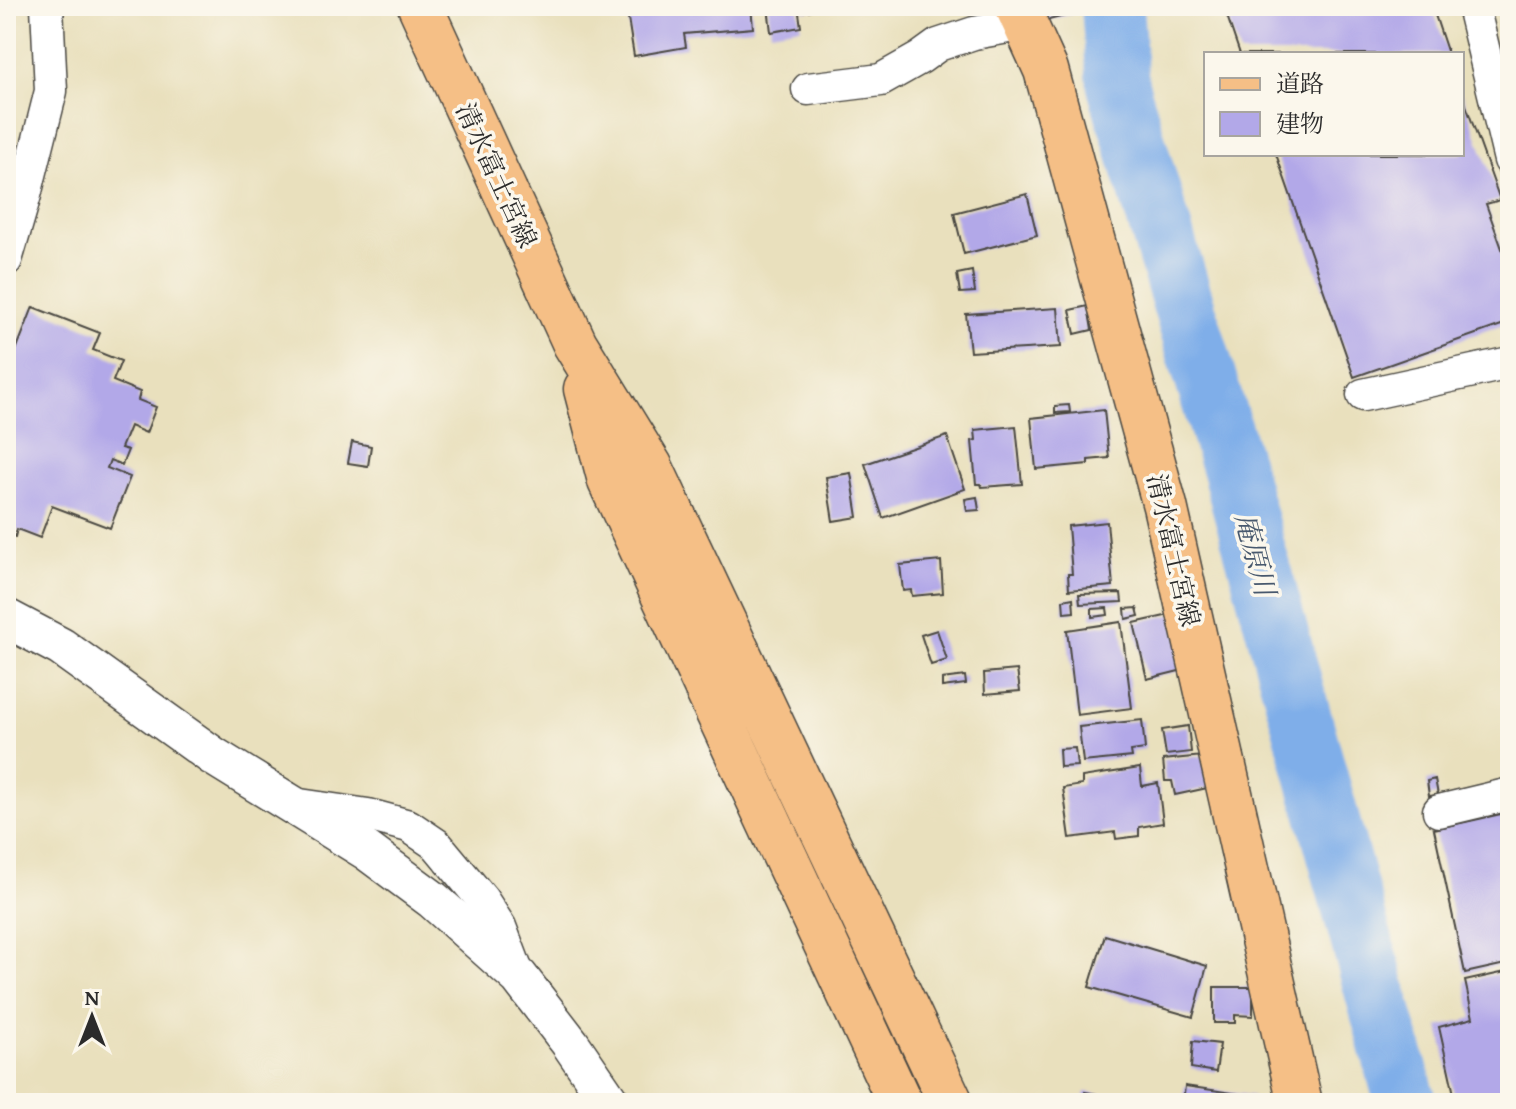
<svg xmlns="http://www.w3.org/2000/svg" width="1516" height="1109" viewBox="0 0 1516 1109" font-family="'Gentium Book Plus','Noto Serif JP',serif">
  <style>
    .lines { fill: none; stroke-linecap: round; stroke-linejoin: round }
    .river { stroke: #7faee9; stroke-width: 62 }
    .building { fill: #b2a8e8 }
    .minor-casing { stroke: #484641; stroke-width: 35 }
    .tertiary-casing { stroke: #484641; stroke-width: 41 }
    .primary-casing { stroke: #484641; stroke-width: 47 }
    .minor { stroke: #fff; stroke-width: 32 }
    .tertiary { stroke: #fff; stroke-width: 38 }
    .primary { stroke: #f5bf86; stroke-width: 44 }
    .labels { text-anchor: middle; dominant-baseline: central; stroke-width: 7; stroke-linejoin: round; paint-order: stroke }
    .street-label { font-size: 26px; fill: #2b2b2b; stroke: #fbf7ec }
    .water-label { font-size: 28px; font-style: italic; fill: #48596e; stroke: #fbf7ec }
  </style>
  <rect width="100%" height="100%" fill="#fbf7ec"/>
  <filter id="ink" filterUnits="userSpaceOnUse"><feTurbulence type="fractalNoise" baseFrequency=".0125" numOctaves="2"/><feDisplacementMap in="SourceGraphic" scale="16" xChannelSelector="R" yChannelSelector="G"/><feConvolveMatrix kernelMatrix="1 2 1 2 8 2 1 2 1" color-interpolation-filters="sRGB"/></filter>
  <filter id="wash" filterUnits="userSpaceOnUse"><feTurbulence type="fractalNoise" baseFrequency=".006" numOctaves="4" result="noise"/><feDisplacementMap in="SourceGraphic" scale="32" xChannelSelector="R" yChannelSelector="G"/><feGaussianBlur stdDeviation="1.8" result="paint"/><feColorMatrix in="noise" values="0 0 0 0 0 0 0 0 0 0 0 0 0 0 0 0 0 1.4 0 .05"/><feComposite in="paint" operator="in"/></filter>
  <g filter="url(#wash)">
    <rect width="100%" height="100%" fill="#e9e0bd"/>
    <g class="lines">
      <path class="river" d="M 1112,6 L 1118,86 L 1233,470 L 1406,1103"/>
    </g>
    <g id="blocks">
      <path class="building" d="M 626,6 L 751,6 L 753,28 L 684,34 L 686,47 L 634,56 Z
        M 768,6 L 798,6 L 801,27 L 771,32 Z
        M 804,6 L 824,6 L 825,8 L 805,11 Z
        M 1041,6 L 1070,6 L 1072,14 L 1045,21 Z
        M 1237,6 L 1432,6 L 1448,54 L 1240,54 L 1225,10 Z
        M 1504,6 L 1510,6 L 1510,29 L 1509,29 Z
        M 1462,94 L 1500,200 L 1486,204 L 1510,271 L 1510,322 L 1354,377 L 1276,154 L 1462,154 Z
        M 1027,194 L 1037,235 L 964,254 L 954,213 Z
        M 972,271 L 975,292 L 960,293 L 957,274 Z
        M 1088,306 L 1092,330 L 1075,334 L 1070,310 Z
        M 33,307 L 100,333 L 93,350 L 121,361 L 113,381 L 140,392 L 138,400 L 156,407 L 146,433 L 130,426 L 121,448 L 128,450 L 122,465 L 110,460 L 107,468 L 130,477 L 110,528 L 52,506 L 40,538 L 17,529 L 15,537 L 6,534 L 6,376 Z
        M 1058,308 L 1061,347 L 970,352 L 966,314 Z
        M 1069,405 L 1070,412 L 1055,413 L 1055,406 Z
        M 1104,410 L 1109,458 L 1088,460 L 1088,464 L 1036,469 L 1031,418 Z
        M 1016,426 L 1022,484 L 982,487 L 981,484 L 976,484 L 972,441 L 976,440 L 975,430 Z
        M 947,436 L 965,489 L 883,518 L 865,464 Z
        M 352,442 L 371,446 L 368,466 L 348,463 Z
        M 851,473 L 858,517 L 833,521 L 826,477 Z
        M 977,497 L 979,510 L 967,511 L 965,499 Z
        M 1107,522 L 1113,586 L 1069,590 L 1068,574 L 1072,574 L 1068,526 Z
        M 941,561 L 943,593 L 912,596 L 911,590 L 903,591 L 900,565 Z
        M 1121,593 L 1122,602 L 1080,604 L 1079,594 Z
        M 1073,598 L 1074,612 L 1064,613 L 1063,600 Z
        M 1107,608 L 1108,615 L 1092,617 L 1092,609 Z
        M 1137,608 L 1139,616 L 1126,619 L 1125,609 Z
        M 1174,614 L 1187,669 L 1147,679 L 1134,623 Z
        M 1121,622 L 1132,708 L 1077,715 L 1067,630 Z
        M 937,630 L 947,660 L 931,665 L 921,635 Z
        M 1017,670 L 1020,691 L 985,694 L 984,673 Z
        M 965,676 L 966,684 L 942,687 L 942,679 Z
        M 1142,720 L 1145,749 L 1131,751 L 1132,757 L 1083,762 L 1079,727 Z
        M 1188,726 L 1191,752 L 1166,755 L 1162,730 Z
        M 1075,748 L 1077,766 L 1060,767 L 1059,749 Z
        M 1203,756 L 1212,787 L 1175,795 L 1172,781 L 1165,781 L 1163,760 Z
        M 1140,768 L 1142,786 L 1158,783 L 1163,823 L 1139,827 L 1139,836 L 1116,839 L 1115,832 L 1070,838 L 1063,788 L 1082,785 L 1082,777 Z
        M 1435,779 L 1438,795 L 1429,796 L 1427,781 Z
        M 1510,812 L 1510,963 L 1465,973 L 1434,829 Z
        M 1105,935 L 1207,966 L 1193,1017 L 1089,987 Z
        M 1510,971 L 1510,1103 L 1456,1103 L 1439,1027 L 1473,1018 L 1465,981 Z
        M 1214,987 L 1253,987 L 1253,1016 L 1235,1015 L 1235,1023 L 1214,1023 Z
        M 1193,1041 L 1220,1044 L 1216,1072 L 1191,1068 Z
        M 1185,1086 L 1253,1096 L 1252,1103 L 1183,1103 Z
        M 1085,1092 L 1141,1101 L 1141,1103 L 1083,1103 Z"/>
    </g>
  </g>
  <g filter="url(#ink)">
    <use href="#blocks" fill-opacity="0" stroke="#484641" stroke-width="2"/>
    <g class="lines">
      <g class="minor-casing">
        <path id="minor" d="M 1473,6 L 1510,160
          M 808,89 L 881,80 L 920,58 L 938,45 L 974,33 L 1025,24
          M 6,260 L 25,195 L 51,91 L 47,6
          M 1363,395 L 1510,363
          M 293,804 L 368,815 L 409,826 L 437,845 L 482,899 L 500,927 L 519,977
          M 1439,811 L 1510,794"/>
      </g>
      <g class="tertiary-casing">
        <path id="tertiary" d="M 6,618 L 61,647 L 213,756 L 367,851 L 433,900 L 519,977 L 570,1043 L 611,1103"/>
      </g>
      <g class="primary-casing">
        <path id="primary" d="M 420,6 L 575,344 L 650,466 L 951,1103
          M 1017,6 L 1046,70 L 1165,506 L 1300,1103
          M 586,389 L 610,481 L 900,1103"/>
      </g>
      <use href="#minor" class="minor"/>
      <use href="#tertiary" class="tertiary"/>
      <use href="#primary" class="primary"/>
    </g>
  </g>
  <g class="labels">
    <g class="street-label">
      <text transform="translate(497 175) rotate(65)">清水富士宮線</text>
      <text transform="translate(1174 550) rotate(77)">清水富士宮線</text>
    </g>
    <g class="water-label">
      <text transform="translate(1256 554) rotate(75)">庵原川</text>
    </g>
  </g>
  <rect width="1516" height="1109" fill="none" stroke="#fbf7ec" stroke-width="32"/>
  <rect x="1204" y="52" width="260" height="104" fill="#fbf7ec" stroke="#a8a59f" stroke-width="2"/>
  <rect x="1220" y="78" width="40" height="12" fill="#f5bf86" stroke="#a8a59f" stroke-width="2"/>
  <text x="1276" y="92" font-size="24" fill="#2b2b2b">道路</text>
  <rect x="1220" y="112" width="40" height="24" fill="#b2a8e8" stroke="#a8a59f" stroke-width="2"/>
  <text x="1276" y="132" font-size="24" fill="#2b2b2b">建物</text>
  <g transform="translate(92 1017)" stroke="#fbf7ec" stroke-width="6" paint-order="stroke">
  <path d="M0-6L14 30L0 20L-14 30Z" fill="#2b2b2b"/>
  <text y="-12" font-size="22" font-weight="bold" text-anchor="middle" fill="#2b2b2b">N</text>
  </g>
</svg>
